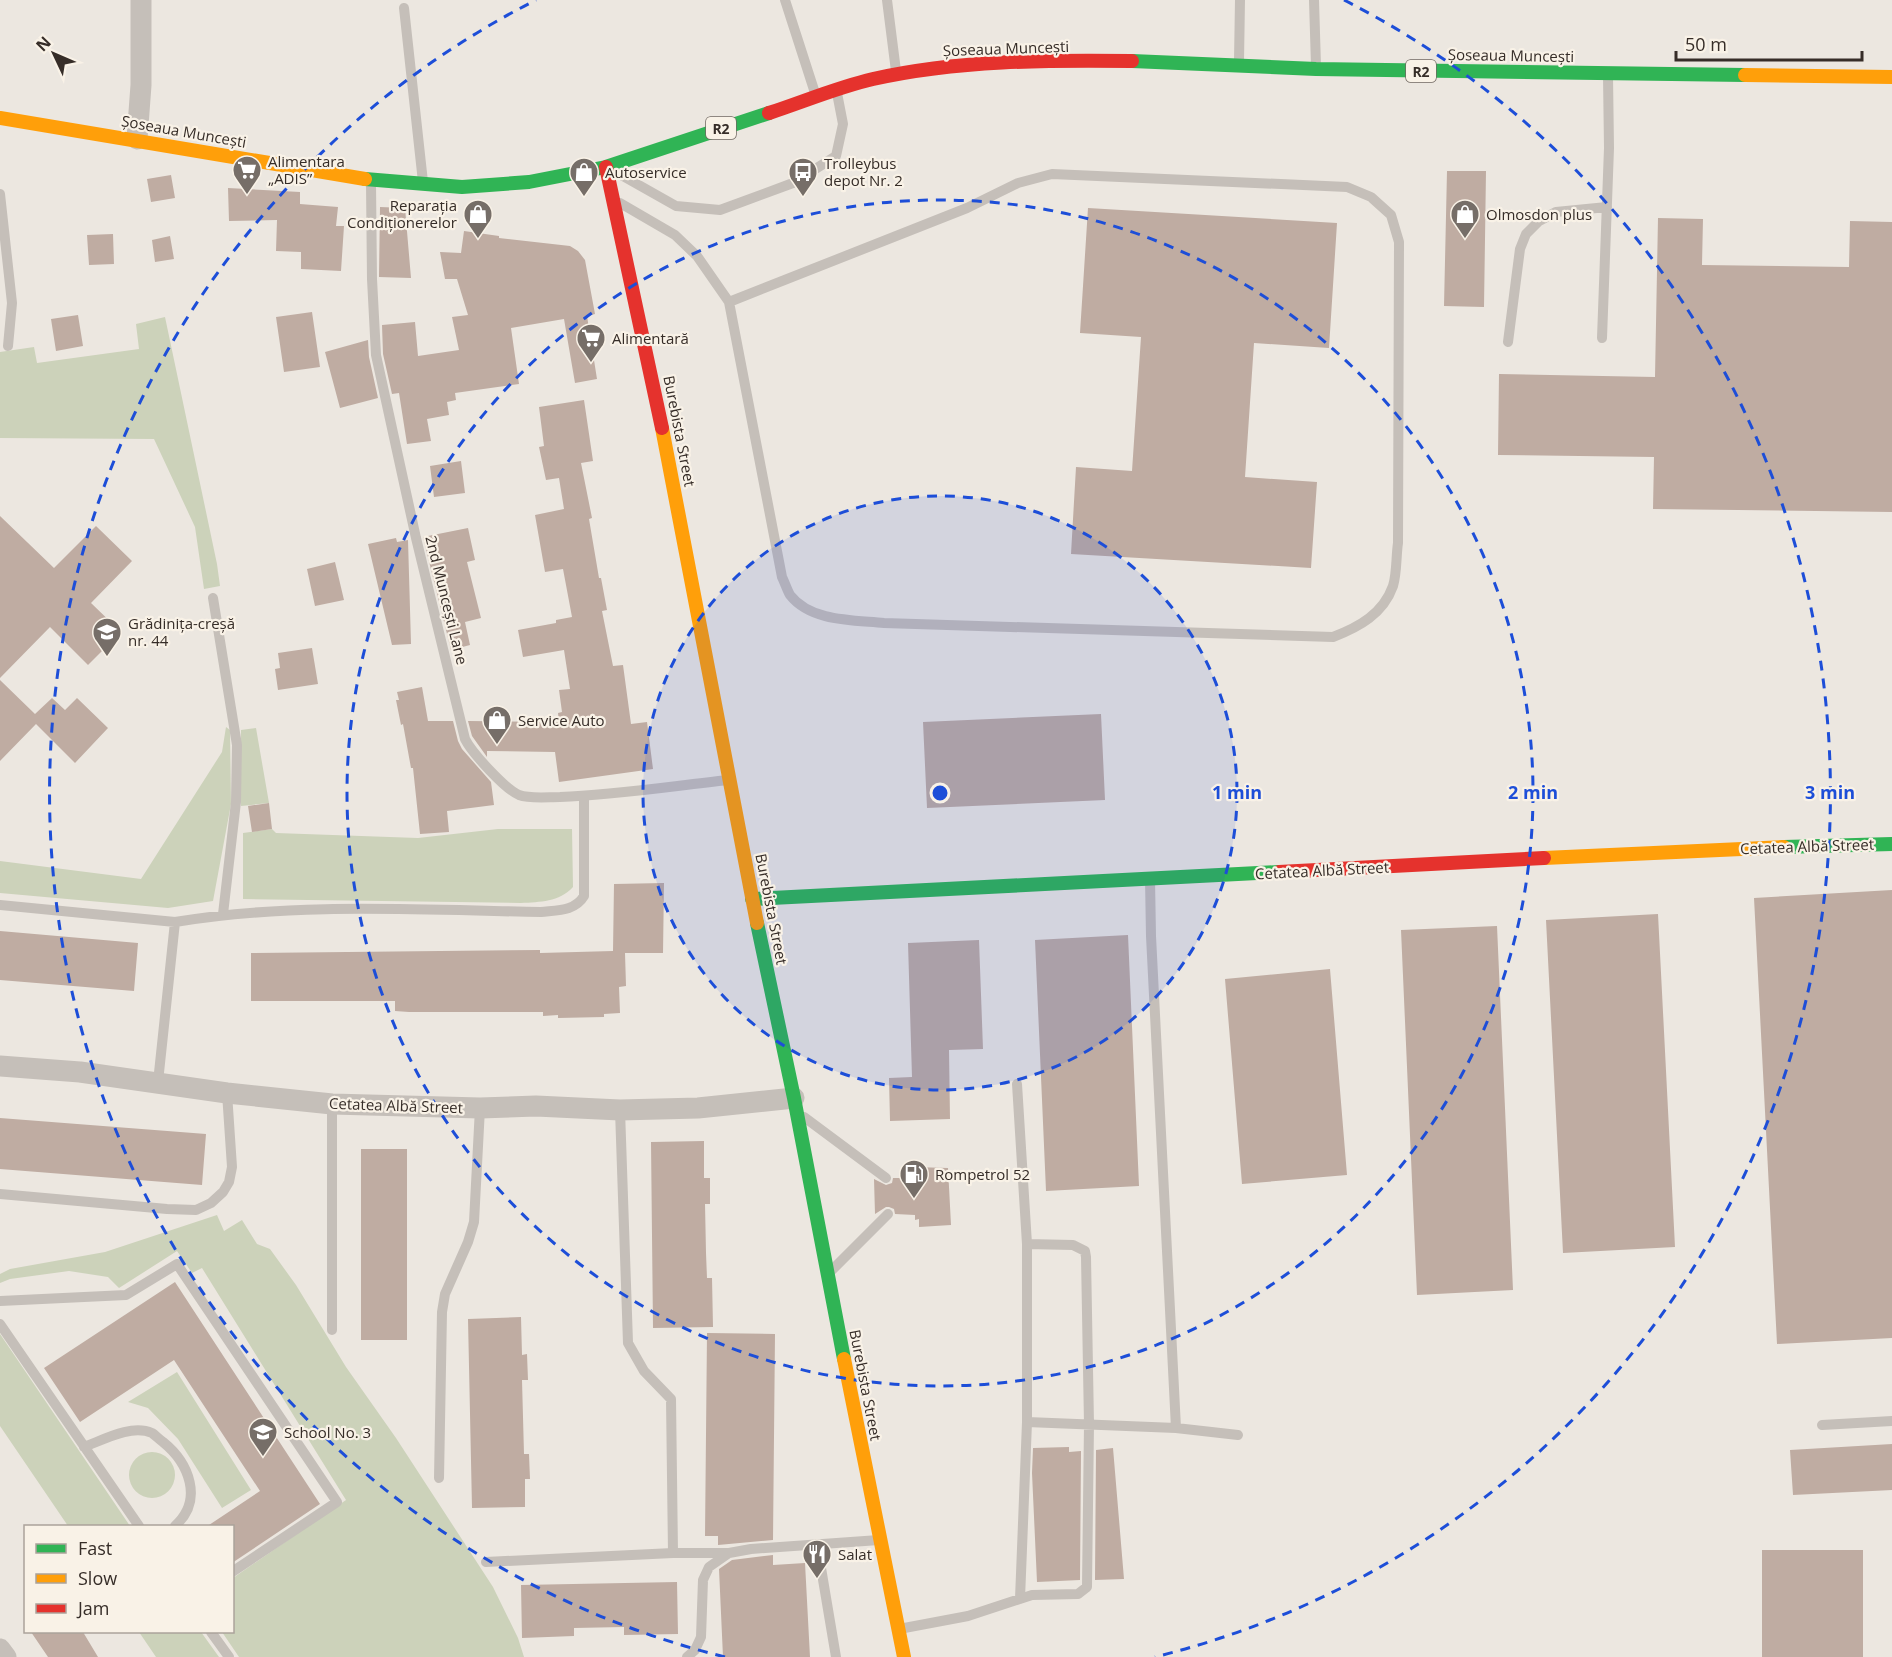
<svg xmlns="http://www.w3.org/2000/svg" width="1892" height="1657" viewBox="0 0 1892 1657" font-family="'Open Sans',sans-serif">
  <style>
    .green { fill: #ccd2ba }
    .building { fill: #bfaca2 }
    .lines { fill: none; stroke-linecap: round; stroke-linejoin: round }
    .lane { stroke: #c5bfb9; stroke-width: 10 }
    .street { stroke: #c5bfb9; stroke-width: 21 }
    .fast { stroke: #30b455; stroke-width: 14 }
    .slow { stroke: #ff9f0a; stroke-width: 14 }
    .jam { stroke: #e5322d; stroke-width: 14 }
    .ring { fill: none; stroke: #1d4ed8; stroke-width: 3; stroke-dasharray: 10 8 }
    .labels { text-anchor: middle; dominant-baseline: central; stroke-width: 4.5; stroke-linejoin: round; paint-order: stroke }
    .shield { fill: #f9f2e7; stroke: #706861; stroke-width: 1.5 }
    .shield-label { font-size: 14px; font-weight: bold; fill: #362d28 }
    .street-label { font-size: 15px; fill: #362d28; stroke: #f9f2e7 }
    .poi-label { font-size: 15px; fill: #362d28; stroke: #f9f2e7; text-anchor: start }
    .centre { fill: #1d4ed8; stroke: #f9f2e7; stroke-width: 3 }
    .ring-label { font-size: 18px; text-anchor: middle; font-weight: bold; fill: #1d4ed8; stroke: #f9f2e7; stroke-width: 4.5; stroke-linejoin: round; paint-order: stroke }
  </style>
  <rect width="100%" height="100%" fill="#ece7e0"/>
  <path class="green" d="M 165,317 L 217,564 L 220,586 L 204,589 L 195,527 L 154,439 L 0,438 L 0,352 L 34,347 L 37,363 L 139,349 L 136,324 Z
    M 226,727 L 230,730 L 231,804 L 213,901 L 168,908 L 0,893 L 0,861 L 141,879 L 222,752 Z
    M 256,728 L 269,803 L 241,806 L 241,730 Z
    M 272,829 L 276,833 L 418,838 L 498,829 L 572,829 L 573,887 C 559,902 540,902 521,903 L 243,899 L 243,833 Z
    M 217,1215 L 224,1231 L 242,1220 L 257,1244 L 270,1249 L 296,1285 L 346,1367 L 396,1438 L 493,1587 L 518,1638 L 524,1657 L 239,1657 L 222,1632 L 232,1632 L 233,1578 L 346,1500 L 202,1268 L 192,1273 L 177,1251 L 119,1288 L 108,1277 L 69,1271 L 10,1279 L 0,1283 L 0,1274 L 10,1269 L 105,1252 Z
    M 0,1334 L 130,1526 L 68,1526 L 0,1426 Z
    M 177,1372 L 251,1490 L 222,1508 L 178,1439 L 148,1408 L 128,1402 Z
    M129 1475a23 23 0 1 1 46 0a23 23 0 1 1-46 0Z
    M 139,1632 L 201,1632 L 219,1657 L 156,1657 Z"/>
  <path class="building" d="M 1447,171 L 1486,171 L 1484,307 L 1444,306 Z
    M 171,175 L 175,198 L 151,202 L 147,179 Z
    M 228,188 L 300,192 L 300,204 L 338,207 L 336,226 L 344,226 L 341,271 L 301,269 L 301,252 L 276,251 L 277,220 L 229,221 Z
    M 380,207 L 405,208 L 411,278 L 379,277 Z
    M 1088,208 L 1337,223 L 1329,348 L 1254,343 L 1245,477 L 1317,482 L 1311,568 L 1071,554 L 1076,467 L 1132,471 L 1141,337 L 1080,333 Z
    M 1658,218 L 1703,219 L 1702,265 L 1849,267 L 1850,221 L 1892,222 L 1892,512 L 1653,509 L 1654,457 L 1498,455 L 1499,374 L 1655,377 Z
    M 464,231 L 499,236 L 499,238 L 570,246 L 578,251 L 585,260 L 595,314 L 587,316 L 597,379 L 575,383 L 564,319 L 511,328 L 519,384 L 455,393 L 456,400 L 447,402 L 449,415 L 427,419 L 431,441 L 407,444 L 399,393 L 392,394 L 383,354 L 382,325 L 415,322 L 418,356 L 459,350 L 452,317 L 468,315 L 457,279 L 445,279 L 440,252 L 461,253 Z
    M 113,234 L 114,264 L 89,265 L 87,235 Z
    M 170,236 L 174,259 L 155,262 L 152,240 Z
    M 312,312 L 320,367 L 284,372 L 276,317 Z
    M 78,315 L 83,346 L 56,351 L 51,319 Z
    M 368,340 L 369,357 L 378,398 L 340,408 L 325,352 Z
    M 584,400 L 593,461 L 581,463 L 592,518 L 589,519 L 599,578 L 601,578 L 607,610 L 602,611 L 613,666 L 623,665 L 631,724 L 647,722 L 653,769 L 559,782 L 555,752 L 487,751 L 487,757 L 472,736 L 468,721 L 559,722 L 558,713 L 562,712 L 559,690 L 570,689 L 564,650 L 523,657 L 518,630 L 556,623 L 556,620 L 572,617 L 563,569 L 545,572 L 535,515 L 564,509 L 559,478 L 546,480 L 539,447 L 544,446 L 539,407 Z
    M 461,461 L 465,493 L 434,497 L 430,466 Z
    M 0,516 L 54,568 L 96,526 L 132,561 L 91,603 L 121,632 L 88,665 L 50,627 L 0,678 Z
    M 468,528 L 475,560 L 467,562 L 481,618 L 465,622 L 470,645 L 451,650 L 423,537 Z
    M 396,538 L 397,542 L 408,540 L 411,644 L 392,645 L 368,544 Z
    M 335,562 L 344,600 L 315,606 L 307,569 Z
    M 312,648 L 318,684 L 278,690 L 275,669 L 280,668 L 278,653 Z
    M 0,680 L 35,714 L 52,698 L 65,710 L 77,698 L 108,728 L 75,763 L 36,724 L 0,761 Z
    M 422,687 L 428,721 L 453,721 L 458,741 L 462,749 L 491,782 L 494,805 L 447,811 L 449,832 L 420,834 L 413,768 L 411,768 L 403,724 L 401,725 L 396,700 L 399,700 L 397,692 Z
    M 1101,714 L 1105,800 L 927,808 L 923,722 Z
    M 269,803 L 272,829 L 252,832 L 248,806 Z
    M 664,883 L 663,953 L 625,953 L 626,986 L 619,987 L 620,1013 L 604,1014 L 604,1017 L 558,1018 L 558,1015 L 543,1016 L 543,1012 L 409,1012 L 395,1011 L 395,1001 L 251,1001 L 251,953 L 540,950 L 540,953 L 613,951 L 614,884 Z
    M 1892,890 L 1892,1338 L 1777,1344 L 1754,898 Z
    M 1658,914 L 1675,1247 L 1563,1253 L 1546,920 Z
    M 1497,926 L 1513,1290 L 1417,1295 L 1401,930 Z
    M 0,931 L 138,943 L 134,991 L 0,980 Z
    M 1128,935 L 1139,1186 L 1046,1191 L 1035,940 Z
    M 979,940 L 983,1049 L 949,1050 L 950,1119 L 890,1121 L 889,1078 L 912,1077 L 908,943 Z
    M 1330,969 L 1347,1175 L 1242,1184 L 1225,979 Z
    M 0,1118 L 206,1134 L 202,1185 L 0,1169 Z
    M 704,1141 L 704,1178 L 710,1178 L 710,1204 L 705,1204 L 706,1253 L 707,1278 L 712,1278 L 713,1327 L 653,1328 L 651,1142 Z
    M 361,1149 L 407,1149 L 407,1340 L 361,1340 Z
    M 914,1167 L 948,1168 L 951,1225 L 919,1227 L 919,1219 L 915,1220 L 915,1215 L 895,1214 L 894,1209 L 889,1207 L 886,1207 L 875,1214 L 874,1179 L 886,1185 L 892,1183 L 893,1178 L 915,1178 Z
    M 175,1282 L 320,1504 L 232,1563 L 232,1527 L 206,1527 L 260,1491 L 174,1360 L 80,1422 L 44,1368 Z
    M 521,1317 L 522,1355 L 527,1354 L 528,1380 L 522,1380 L 524,1454 L 529,1454 L 530,1479 L 525,1479 L 525,1507 L 472,1508 L 468,1319 Z
    M 707,1333 L 775,1334 L 773,1540 L 718,1545 L 718,1536 L 705,1536 Z
    M 1892,1444 L 1892,1490 L 1793,1495 L 1790,1450 Z
    M 1069,1447 L 1069,1452 L 1081,1451 L 1080,1580 L 1037,1582 L 1032,1473 L 1033,1448 Z
    M 1113,1448 L 1124,1579 L 1095,1580 L 1096,1450 Z
    M 1762,1550 L 1863,1550 L 1863,1657 L 1762,1657 Z
    M 773,1555 L 773,1565 L 805,1563 L 810,1657 L 723,1657 L 719,1569 L 732,1560 Z
    M 677,1582 L 678,1634 L 624,1635 L 624,1627 L 574,1628 L 574,1636 L 522,1638 L 521,1585 Z
    M 31,1632 L 83,1632 L 98,1657 L 48,1657 Z"/>
  <g class="lines">
    <path class="lane" d="M 785,0 L 815,93
      M 887,0 L 896,71
      M 1314,0 L 1316,66
      M 404,8 L 423,182
      M 1239,61 L 1240,0
      M 614,171 L 676,206 L 720,210 L 793,183 L 836,156 L 843,124 L 837,93
      M 371,183 L 372,279 L 376,355 L 416,538 L 465,739 C 472,753 505,789 519,795 C 530,799 547,797 560,797 C 616,795 672,786 728,780
      M 0,194 L 12,303 L 8,346
      M 620,203 L 675,235 L 697,256 L 729,302 L 782,577 C 785,583 787,590 790,595 C 811,622 854,620 884,623 L 1333,637 C 1359,627 1383,614 1393,586 C 1397,573 1396,556 1398,543 L 1399,242 L 1391,215 L 1371,197 L 1347,187 L 1052,174 L 1018,183 L 967,208 L 729,302
      M 1602,338 L 1609,148 L 1608,76
      M 1508,342 L 1520,249 L 1526,234 L 1539,221 L 1556,212 L 1607,207
      M 213,598 L 237,745 L 236,802 L 223,914
      M 1150,879 L 1151,936 L 1176,1428
      M 0,905 L 175,922
      M 158,1082 L 175,922 C 296,902 419,910 541,912 C 558,910 575,911 584,896 L 584,796
      M 1017,1084 L 1027,1244 L 1027,1422 L 1020,1599
      M 332,1104 L 332,1330
      M 620,1110 L 628,1343 L 644,1371 L 671,1399 L 673,1553
      M 804,1117 L 886,1178
      M 0,1194 L 167,1209 L 196,1210 L 211,1203 L 223,1192 L 229,1182 L 232,1167 L 227,1093
      M 831,1271 L 888,1214
      M 0,1301 L 126,1295 L 177,1264 L 337,1502 L 232,1572
      M 0,1324 L 139,1526
      M 1027,1422 L 1176,1428 L 1238,1435
      M 1822,1425 L 1892,1421
      M 84,1447 C 103,1440 131,1424 152,1433 C 155,1435 159,1439 163,1442 C 189,1463 204,1500 175,1526
      M 439,1478 L 442,1312 L 445,1294 L 468,1242 L 474,1222 L 480,1108
      M 817,1544 L 836,1657
      M 486,1562 L 673,1553 L 728,1553
      M 899,1629 L 968,1616 L 1032,1595 L 1078,1594 L 1087,1587 L 1089,1424 L 1086,1257 L 1085,1251 L 1073,1245 L 1027,1244
      M 211,1632 L 229,1657
      M 687,1657 L 695,1650 L 701,1637 L 703,1580 L 709,1567 L 729,1553 L 751,1549 L 879,1540"/>
    <path class="street" d="M 137,139 L 141,85 L 141,0
      M 0,1066 L 80,1072 L 227,1093 L 332,1104 L 480,1108 L 536,1106 L 620,1110 L 698,1108 L 794,1098
      M 0,1649 L 6,1657"/>
    <path class="fast" d="M 1132,61 L 1316,69 L 1745,75
      M 365,179 L 462,187 L 529,182 L 606,167 L 769,113
      M 1784,847 L 1892,844
      M 752,899 L 1279,872
      M 757,923 L 794,1098 L 844,1359"/>
    <path class="slow" d="M 1745,75 L 1892,77
      M 0,118 L 365,179
      M 662,428 L 757,923
      M 1544,858 L 1784,847
      M 844,1359 L 904,1657"/>
    <path class="jam" d="M 769,113 C 803,102 838,87 873,79 C 958,60 1046,60 1132,61
      M 606,167 L 662,428
      M 1279,872 L 1544,858"/>
  </g>
  <circle cx="940" cy="793" r="297" fill="#1d4ed8" fill-opacity=".12"/>
  <g class="ring">
    <circle cx="940" cy="793" r="297"/>
    <circle cx="940" cy="793" r="593"/>
    <path d="M725 1657A890 890 0 0 1 536 0M1344 0A890 890 0 0 1 1155 1657"/>
  </g>
  <defs>
    <g id="supermarket-pin" transform="scale(1.5)"><path d="M0 17L-7.5 6A9.5 9.5 0 1 1 7.5 6Z" fill="#766e68" stroke="#f9f2e7"/><path d="M-6-5.5h2.5l.6 2H6L4.5 2H-2.5L-4.4-4H-6ZM-1.5 3.2a1.3 1.3 0 1 0 .1 0ZM3 3.2a1.3 1.3 0 1 0 .1 0Z" fill="#fff"/></g>
    <g id="shop-pin" transform="scale(1.5)"><path d="M0 17L-7.5 6A9.5 9.5 0 1 1 7.5 6Z" fill="#766e68" stroke="#f9f2e7"/><path d="M-5-2.5h2.3a2.7 3.5 0 0 1 5.4 0H5L5.5 6h-11ZM-1.5-2.5h3a1.5 2.3 0 0 0-3 0Z" fill="#fff"/></g>
    <g id="bus-pin" transform="scale(1.5)"><path d="M0 17L-7.5 6A9.5 9.5 0 1 1 7.5 6Z" fill="#766e68" stroke="#f9f2e7"/><path d="M-5-6H5V4H4V6H2V4H-2V6H-4V4H-5ZM-3.5-4V0h7V-4ZM-3.5 1.2v1.5H-2V1.2ZM2 1.2v1.5H3.5V1.2Z" fill="#fff"/></g>
    <g id="school-pin" transform="scale(1.5)"><path d="M0 17L-7.5 6A9.5 9.5 0 1 1 7.5 6Z" fill="#766e68" stroke="#f9f2e7"/><path d="M0-5L7-2L0 1L-7-2ZM-4 1L0 2.5L4 1V4Q0 6-4 4Z" fill="#fff"/></g>
    <g id="fuel-pin" transform="scale(1.5)"><path d="M0 17L-7.5 6A9.5 9.5 0 1 1 7.5 6Z" fill="#766e68" stroke="#f9f2e7"/><path d="M-5.5-6h7V0h2V4h1.3V-2.5L3-4.5l.8-.8L6-3V5H2.5V1h-1V6h-7ZM-4.2-4.7v3.2H.2V-4.7Z" fill="#fff"/></g>
    <g id="restaurant-pin" transform="scale(1.5)"><path d="M0 17L-7.5 6A9.5 9.5 0 1 1 7.5 6Z" fill="#766e68" stroke="#f9f2e7"/><path d="M-5-6h1v4h1v-4h1v4h1v-4h1v5L-1.5 .5V6h-2V.5L-5-1ZM5-6V6H3V1.5H1.5Q1.5-4 5-6Z" fill="#fff"/></g>
  </defs>
  <g fill-rule="evenodd">
    <use href="#supermarket-pin" x="247" y="170"/>
    <use href="#shop-pin" x="584" y="172"/>
    <use href="#bus-pin" x="803" y="172"/>
    <use href="#shop-pin" x="478" y="214"/>
    <use href="#shop-pin" x="1465" y="214"/>
    <use href="#supermarket-pin" x="591" y="338"/>
    <use href="#school-pin" x="107" y="632"/>
    <use href="#shop-pin" x="497" y="720"/>
    <use href="#fuel-pin" x="914" y="1174"/>
    <use href="#school-pin" x="263" y="1432"/>
    <use href="#restaurant-pin" x="817" y="1554"/>
  </g>
  <g class="labels">
    <g class="shield">
      <rect x="1406" y="60" width="30" height="22" rx="4.5"/>
      <rect x="706" y="117" width="30" height="22" rx="4.5"/>
    </g>
    <g class="shield-label">
      <text x="1421" y="71">R2</text>
      <text x="721" y="128">R2</text>
    </g>
    <g class="street-label">
      <text transform="translate(1006 48) rotate(-2)">Șoseaua Muncești</text>
      <text transform="translate(1511 55) rotate(1)">Șoseaua Muncești</text>
      <text transform="translate(184 131) rotate(10)">Șoseaua Muncești</text>
      <text transform="translate(680 431) rotate(79)">Burebista Street</text>
      <text transform="translate(447 600) rotate(76)">2nd Muncești Lane</text>
      <text transform="translate(1807 846) rotate(-2)">Cetatea Albă Street</text>
      <text transform="translate(1322 870) rotate(-3)">Cetatea Albă Street</text>
      <text transform="translate(772 909) rotate(79)">Burebista Street</text>
      <text transform="translate(396 1105) rotate(2)">Cetatea Albă Street</text>
      <text transform="translate(866 1385) rotate(79)">Burebista Street</text>
    </g>
    <g class="poi-label">
      <text x="268" y="161">Alimentara<tspan x="268" dy="17">„ADIS”</tspan></text>
      <text x="824" y="163">Trolleybus<tspan x="824" dy="17">depot Nr. 2</tspan></text>
      <text x="605" y="172">Autoservice</text>
      <text x="457" y="205" text-anchor="end">Reparația<tspan x="457" dy="17">Condiționerelor</tspan></text>
      <text x="1486" y="214">Olmosdon plus</text>
      <text x="612" y="338">Alimentară</text>
      <text x="128" y="623">Grădinița-creșă<tspan x="128" dy="17">nr. 44</tspan></text>
      <text x="518" y="720">Service Auto</text>
      <text x="935" y="1174">Rompetrol 52</text>
      <text x="284" y="1432">School No. 3</text>
      <text x="838" y="1554">Salat</text>
    </g>
  </g>
  <circle cx="940" cy="793" r="9" class="centre"/>
  <g class="ring-label">
    <text x="1237" y="799">1 min</text>
    <text x="1533" y="799">2 min</text>
    <text x="1830" y="799">3 min</text>
  </g>
  <rect x="24" y="1525" width="210" height="108" fill="#f9f2e7" stroke="#aba39b" stroke-width="1.5"/>
  <rect x="36" y="1544" width="30" height="9" fill="#30b455" stroke="#aba39b" stroke-width="1.5"/>
  <text x="78" y="1555" font-size="18" fill="#362d28">Fast</text>
  <rect x="36" y="1574" width="30" height="9" fill="#ff9f0a" stroke="#aba39b" stroke-width="1.5"/>
  <text x="78" y="1585" font-size="18" fill="#362d28">Slow</text>
  <rect x="36" y="1604" width="30" height="9" fill="#e5322d" stroke="#aba39b" stroke-width="1.5"/>
  <text x="78" y="1615" font-size="18" fill="#362d28">Jam</text>
  <g transform="translate(54 54) rotate(314)" stroke="#f9f2e7" stroke-width="4.5" paint-order="stroke">
  <path d="M0-4.5L10 22L0 15L-10 22Z" fill="#362d28"/>
  <text y="-9" font-size="16" font-weight="bold" text-anchor="middle" fill="#362d28">N</text>
  </g>
  <path d="M1676 51v9h186v-9" fill="none" stroke="#362d28" stroke-width="3"/>
  <text x="1685" y="51" font-size="18" fill="#362d28" stroke="#f9f2e7" stroke-width="4.5" paint-order="stroke">50 m</text>
</svg>
